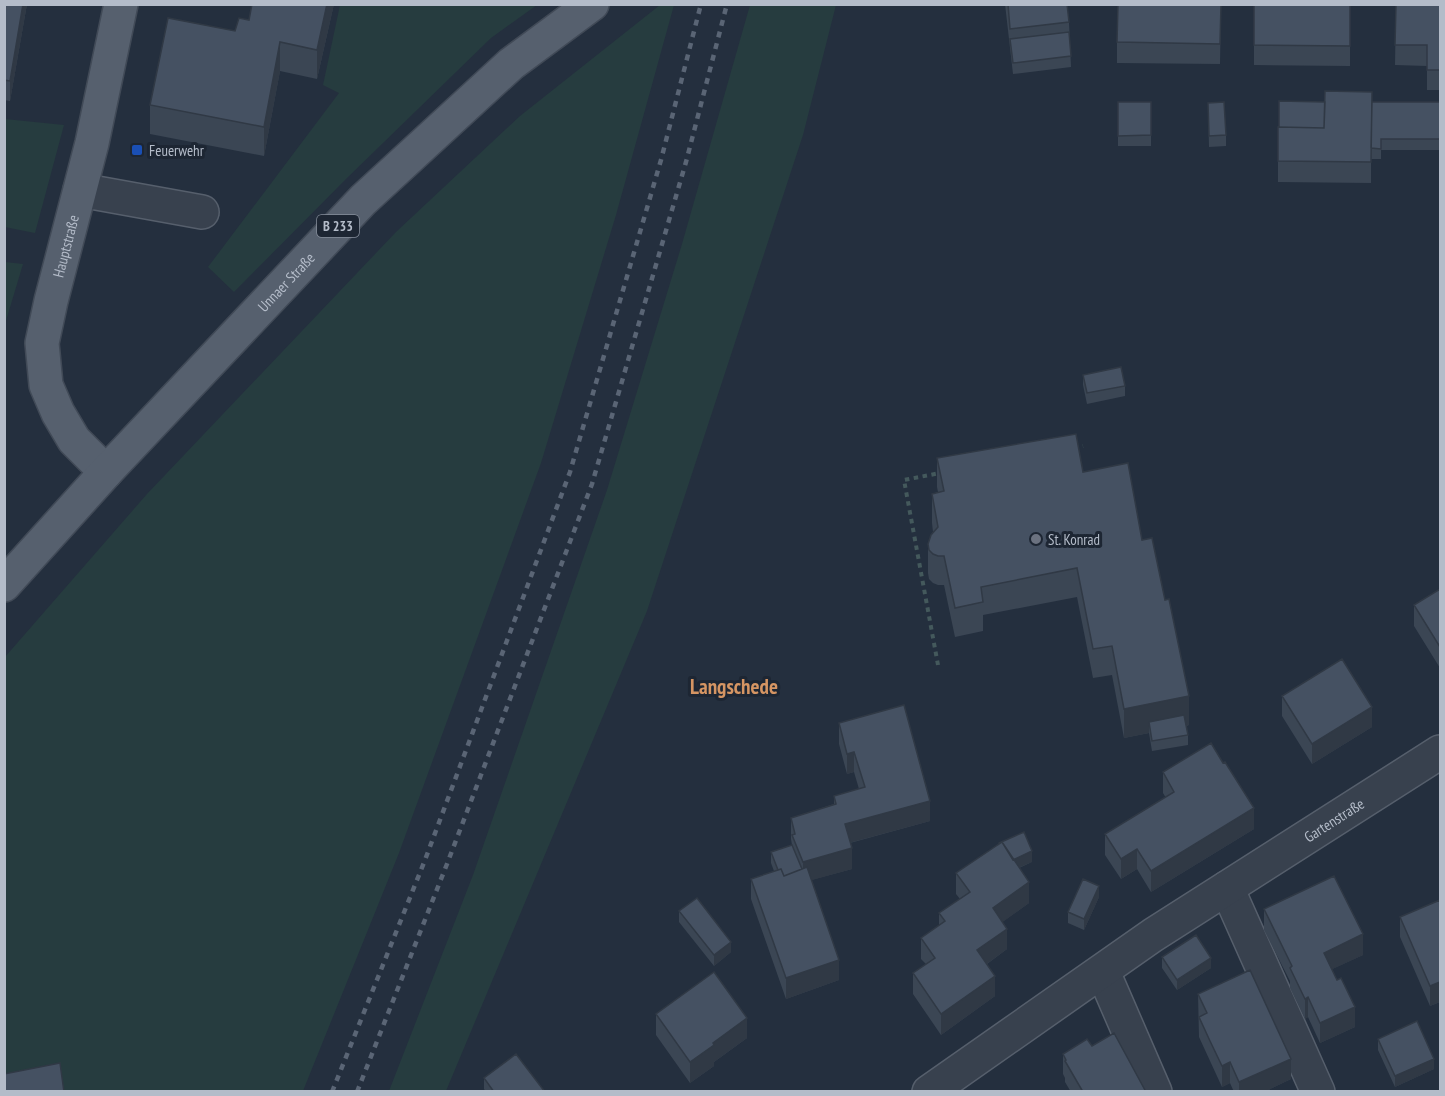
<svg xmlns="http://www.w3.org/2000/svg" width="1445" height="1096" viewBox="0 0 1445 1096" font-family="'PT Sans Narrow',sans-serif">
  <style>
    .green { fill: #263c3f }
    .lines { fill: none; stroke-linecap: round; stroke-linejoin: round }
    .minor-casing { stroke: #565f6c; stroke-width: 36 }
    .major-casing { stroke: #414a57; stroke-width: 36 }
    .path { stroke: #44595c; stroke-width: 4; stroke-dasharray: 4.5 4.5; stroke-linecap: butt }
    .minor { stroke: #38414e; stroke-width: 33 }
    .major { stroke: #56606e; stroke-width: 33 }
    .rail { stroke: #5a6575; stroke-width: 4.5; stroke-dasharray: 6 6; stroke-linecap: butt }
    .wall { fill: #3b4654 }
    .shaded-wall { fill: #303945 }
    .building { fill: #455162; stroke: #303945; stroke-width: 1.5 }
    .transit-dot { fill: #1a4fb4; stroke: #1d2633; stroke-width: 2 }
    .worship-dot { fill: #6b7280; stroke: #1d2633; stroke-width: 2 }
    .labels { text-anchor: middle; dominant-baseline: central; stroke-width: 6; stroke-linejoin: round; paint-order: stroke }
    .shield { fill: #1d2633; stroke: #878f9c; stroke-width: 1.5 }
    .shield-label { font-size: 14px; font-weight: bold; fill: #b4bcc9 }
    .poi-label { font-size: 15px; fill: #b4bcc9; stroke: #1d2633; text-anchor: start }
    .street-label { font-size: 15px; fill: #b4bcc9; stroke: #1d2633 }
    .district-label { font-size: 21px; font-weight: bold; fill: #d59563; stroke: #1d2633 }
  </style>
  <rect width="100%" height="100%" fill="#242f3e"/>
  <path class="green" d="M 340,5 L 537,5 L 491,38 L 346,179 L 234,292 L 208,267 L 339,93 L 323,85 Z
    M 660,5 L 674,5 L 616,215 L 541,463 L 399,853 L 303,1091 L 5,1092 L 5,657 L 147,494 L 396,232 L 520,116 Z
    M 750,5 L 836,5 L 803,135 L 647,611 L 446,1091 L 389,1091 L 473,875 L 607,490 L 682,244 Z
    M 5,119 L 64,125 L 35,233 L 5,227 Z
    M 5,262 L 23,264 L 5,324 L 4,262 Z"/>
  <g class="lines">
    <g class="minor-casing">
      <g id="minor">
        <path d="M 80,190 L 202,212"/>
        <path d="M 1227,888 L 1318,1092"/>
        <path d="M 1103,972 L 1155,1092"/>
        <path id="s1" d="M 929,1092 L 1153,935 L 1440,752"/>
      </g>
    </g>
    <g class="major-casing">
      <g id="major">
        <path id="s2" d="M 106,472 L 74,440 L 58,413 L 46,385 L 42,343 L 51,301 L 92,143 L 121,4"/>
        <path id="s3" d="M 4,585 L 106,472 L 363,200 L 511,64 L 592,4"/>
      </g>
    </g>
    <path class="path" d="M 1074,448 L 1083,446
      M 938,665 L 904,480 L 940,473"/>
    <use href="#minor" class="minor"/>
    <use href="#major" class="major"/>
    <path class="rail" d="M 332,1092 L 425,860 L 570,472 L 661,160 L 701,4
      M 357,1092 L 447,864 L 592,484 L 686,162 L 727,4"/>
  </g>
  <path class="wall" d="M 4,4 L 27,4 L 10,101 L 4,100 Z
    M 334,4 L 317,79 L 280,71 L 264,156 L 150,134 L 150,105 L 249,20 Z
    M 1005,4 L 1067,4 L 1069,22 L 1071,67 L 1013,74 Z
    M 1221,4 L 1220,64 L 1117,63 L 1117,42 Z
    M 1254,4 L 1350,4 L 1350,66 L 1254,65 Z
    M 1396,4 L 1440,4 L 1440,90 L 1427,90 L 1427,66 L 1395,65 Z
    M 1118,102 L 1151,102 L 1151,146 L 1118,146 Z
    M 1372,102 L 1440,102 L 1440,150 L 1381,150 L 1381,159 L 1371,159 L 1371,183 L 1278,182 L 1278,127 Z
    M 1208,103 L 1226,135 L 1226,146 L 1209,147 Z
    M 1083,375 L 1125,386 L 1125,396 L 1087,404 L 1083,385 Z
    M 937,458 L 1083,472 L 1142,540 L 1189,725 L 1186,726 L 1188,735 L 1188,745 L 1152,751 L 1149,733 L 1124,738 L 1112,675 L 1093,678 L 1077,597 L 983,615 L 983,631 L 955,637 L 944,585 L 938,585 L 933,583 L 929,579 L 928,573 L 928,544 L 933,532 L 932,523 L 932,494 L 938,492 L 937,487 Z
    M 1440,589 L 1440,668 L 1414,626 L 1414,605 Z
    M 1282,696 L 1372,727 L 1312,764 L 1282,716 Z
    M 839,723 L 930,821 L 850,843 L 852,869 L 811,880 L 839,980 L 786,999 L 751,899 L 751,879 L 774,871 L 771,863 L 771,852 L 792,845 L 791,839 L 791,818 L 834,804 L 834,796 L 859,789 L 854,772 L 847,774 L 839,744 Z
    M 1163,772 L 1254,829 L 1151,892 L 1137,869 L 1121,879 L 1105,855 L 1105,834 L 1166,798 L 1163,793 Z
    M 1032,862 L 1019,868 L 1029,903 L 1002,922 L 1007,949 L 987,964 L 995,996 L 941,1035 L 913,994 L 913,973 L 926,964 L 921,959 L 921,938 L 939,926 L 939,913 L 960,899 L 956,894 L 956,873 Z
    M 1099,897 L 1084,930 L 1068,923 L 1068,912 Z
    M 1440,900 L 1440,1002 L 1430,1006 L 1400,937 L 1400,917 Z
    M 1264,909 L 1363,955 L 1332,969 L 1337,980 L 1355,1027 L 1320,1043 L 1308,1017 L 1305,1019 L 1290,988 L 1290,981 L 1264,930 Z
    M 679,911 L 731,952 L 714,966 L 679,922 Z
    M 1162,957 L 1211,968 L 1177,990 L 1162,968 Z
    M 1198,994 L 1291,1079 L 1264,1092 L 1234,1092 L 1230,1083 L 1222,1087 L 1199,1037 Z
    M 656,1014 L 747,1038 L 714,1062 L 714,1066 L 690,1083 L 656,1035 Z
    M 1378,1039 L 1434,1069 L 1395,1087 L 1378,1050 Z
    M 1092,1046 L 1146,1092 L 1071,1092 L 1065,1082 L 1065,1078 L 1063,1074 L 1063,1054 Z
    M 484,1078 L 545,1092 L 486,1092 L 484,1089 Z"/>
  <path class="shaded-wall" d="M 23,4 L 27,4 L 10,101 L 10,81 Z
    M 327,4 L 334,4 L 317,79 L 317,50 Z
    M 280,42 L 280,71 L 264,156 L 264,127 Z
    M 1189,696 L 1189,725 L 1151,733 L 1149,722 L 1149,733 L 1124,738 L 1124,709 Z
    M 1372,707 L 1372,727 L 1312,764 L 1312,744 Z
    M 854,752 L 854,772 L 847,774 L 847,754 Z
    M 930,801 L 930,821 L 845,844 L 845,824 Z
    M 1254,808 L 1254,829 L 1151,892 L 1151,871 Z
    M 852,848 L 852,869 L 805,882 L 803,879 L 803,862 Z
    M 1137,849 L 1137,869 L 1121,879 L 1121,859 Z
    M 1032,851 L 1032,862 L 1008,872 L 1008,862 Z
    M 1029,882 L 1029,903 L 993,929 L 993,908 Z
    M 1099,886 L 1099,897 L 1084,930 L 1084,919 Z
    M 1007,929 L 1007,949 L 977,971 L 977,950 Z
    M 1363,934 L 1363,955 L 1324,973 L 1324,953 Z
    M 731,942 L 731,952 L 714,966 L 714,955 Z
    M 1211,958 L 1211,968 L 1177,990 L 1177,980 Z
    M 839,960 L 839,980 L 786,999 L 786,978 Z
    M 995,976 L 995,996 L 941,1035 L 941,1014 Z
    M 1440,982 L 1440,1002 L 1430,1006 L 1430,986 Z
    M 1308,997 L 1308,1017 L 1305,1019 L 1305,999 Z
    M 1355,1007 L 1355,1027 L 1320,1043 L 1320,1023 Z
    M 747,1018 L 747,1038 L 714,1062 L 714,1066 L 690,1083 L 690,1062 L 713,1043 Z
    M 1291,1059 L 1291,1079 L 1264,1092 L 1239,1092 L 1239,1082 Z
    M 1434,1059 L 1434,1069 L 1395,1087 L 1395,1076 Z
    M 1230,1062 L 1230,1083 L 1222,1087 L 1222,1066 Z"/>
  <path class="building" d="M 4,4 L 23,4 L 10,81 L 4,80 Z
    M 252,4 L 327,4 L 317,50 L 280,42 L 264,127 L 150,105 L 168,18 L 235,31 L 239,18 L 249,20 Z
    M 1008,4 L 1067,4 L 1069,22 L 1010,29 Z
    M 1118,4 L 1221,4 L 1220,44 L 1117,42 Z
    M 1254,4 L 1350,4 L 1350,46 L 1254,45 Z
    M 1396,4 L 1440,4 L 1440,70 L 1427,70 L 1427,45 L 1395,45 Z
    M 1069,32 L 1071,56 L 1013,63 L 1010,39 Z
    M 1325,91 L 1372,92 L 1371,162 L 1278,161 L 1278,127 L 1324,128 Z
    M 1279,101 L 1325,102 L 1324,128 L 1279,127 Z
    M 1118,102 L 1151,102 L 1151,135 L 1118,136 Z
    M 1224,102 L 1226,135 L 1209,136 L 1208,103 Z
    M 1372,102 L 1440,102 L 1440,139 L 1381,139 L 1381,149 L 1371,148 Z
    M 1121,367 L 1125,386 L 1087,393 L 1083,375 Z
    M 1076,434 L 1083,472 L 1128,463 L 1142,540 L 1152,538 L 1165,600 L 1169,599 L 1189,696 L 1124,709 L 1112,646 L 1093,649 L 1077,568 L 981,587 L 983,602 L 955,608 L 944,556 L 938,556 L 933,554 L 929,550 L 928,544 L 931,535 L 938,527 L 932,494 L 944,491 L 937,458 Z
    M 1440,589 L 1440,647 L 1414,605 Z
    M 1342,659 L 1372,707 L 1312,744 L 1282,696 Z
    M 904,705 L 930,801 L 845,824 L 852,848 L 803,862 L 792,835 L 795,834 L 791,818 L 836,804 L 834,796 L 865,787 L 854,752 L 847,754 L 839,723 Z
    M 1184,715 L 1188,735 L 1152,741 L 1149,722 Z
    M 1211,743 L 1223,763 L 1225,762 L 1254,808 L 1151,871 L 1137,849 L 1121,859 L 1105,834 L 1174,792 L 1163,772 Z
    M 1024,832 L 1032,851 L 1013,860 L 1002,842 L 999,844 L 999,843 Z
    M 1002,842 L 1029,882 L 993,908 L 1007,929 L 977,950 L 995,976 L 941,1014 L 913,973 L 935,958 L 921,938 L 945,921 L 939,913 L 970,892 L 956,873 Z
    M 792,845 L 802,869 L 784,876 L 781,869 L 778,870 L 771,852 Z
    M 807,867 L 839,960 L 786,978 L 751,879 L 781,869 L 784,876 Z
    M 1334,876 L 1363,934 L 1324,953 L 1337,980 L 1341,978 L 1355,1007 L 1320,1023 L 1308,997 L 1305,999 L 1290,968 L 1292,966 L 1264,909 Z
    M 1083,879 L 1099,886 L 1084,919 L 1068,912 Z
    M 697,898 L 731,942 L 714,955 L 679,911 Z
    M 1440,900 L 1440,982 L 1430,986 L 1400,917 Z
    M 1196,935 L 1211,958 L 1177,980 L 1162,957 Z
    M 1250,970 L 1291,1059 L 1239,1082 L 1230,1062 L 1222,1066 L 1210,1041 L 1199,1017 L 1207,1013 L 1198,994 Z
    M 714,972 L 747,1018 L 713,1043 L 714,1045 L 690,1062 L 656,1014 Z
    M 1417,1021 L 1434,1059 L 1395,1076 L 1378,1039 Z
    M 1114,1033 L 1146,1092 L 1083,1092 L 1065,1061 L 1066,1060 L 1063,1054 L 1087,1039 L 1092,1046 Z
    M 516,1054 L 545,1092 L 494,1092 L 484,1078 Z
    M 60,1063 L 64,1092 L 4,1092 L 4,1074 Z"/>
  <rect class="transit-dot" x="131" y="144" width="12" height="12" rx="3"/>
  <circle class="worship-dot" cx="1036" cy="539" r="6"/>
  <g class="labels">
    <rect class="shield" x="317" y="215" width="42" height="22" rx="4.5"/>
    <g class="shield-label">
      <text x="338" y="226">B 233</text>
    </g>
    <g class="poi-label">
      <text x="149" y="150">Feuerwehr</text>
      <text x="1048" y="539">St. Konrad</text>
    </g>
    <g class="street-label">
      <text stroke="none"><textPath href="#s2" startOffset="249">Hauptstraße</textPath></text>
      <text stroke="none"><textPath href="#s3" startOffset="414">Unnaer Straße</textPath></text>
      <text stroke="none"><textPath href="#s1" startOffset="488">Gartenstraße</textPath></text>
    </g>
    <g class="district-label">
      <text x="734" y="686">Langschede</text>
    </g>
  </g>
  <rect width="1445" height="1096" fill="none" stroke="#b4bcc9" stroke-width="12"/>
</svg>
